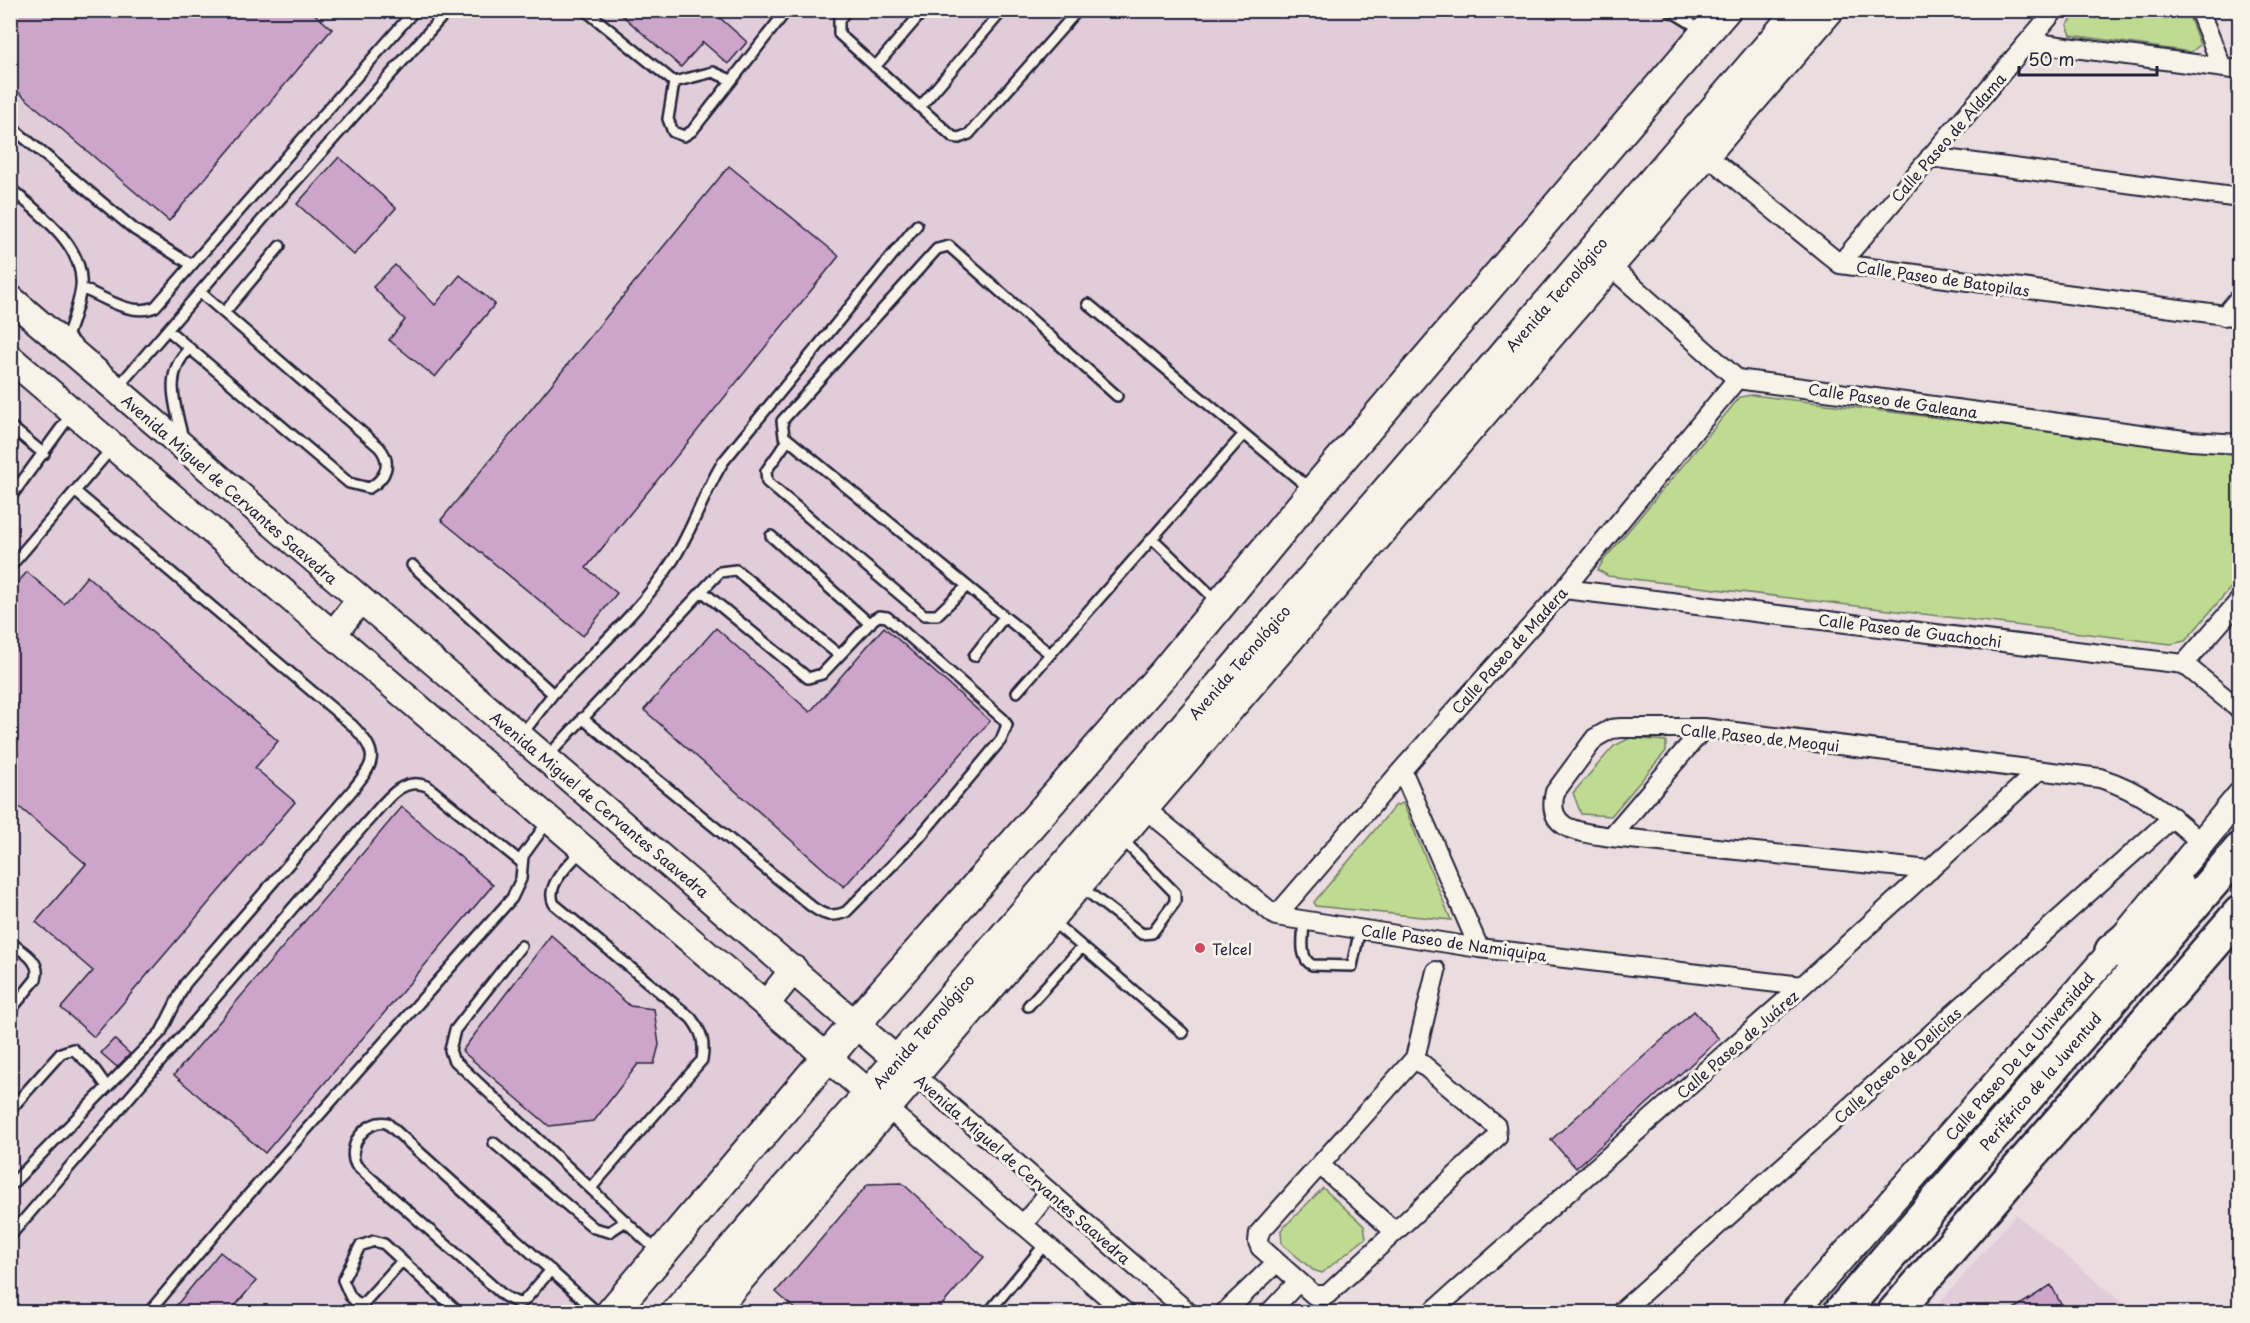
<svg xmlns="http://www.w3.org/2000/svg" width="2250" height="1323" viewBox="0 0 2250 1323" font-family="'Playpen Sans',sans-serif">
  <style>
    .built { fill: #e1ccd9 }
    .green { fill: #bfdb92; stroke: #707e66; stroke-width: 1.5 }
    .building { fill: #cda5cb; stroke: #22223b; stroke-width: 1.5 }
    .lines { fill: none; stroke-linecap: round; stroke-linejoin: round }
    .lane-casing { stroke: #22223b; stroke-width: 14 }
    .street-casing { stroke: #22223b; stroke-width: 22 }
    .secondary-casing { stroke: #22223b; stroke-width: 30 }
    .primary-casing { stroke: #22223b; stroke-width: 34 }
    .highway-casing { stroke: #22223b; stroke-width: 38 }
    .lane { stroke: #f7f3e8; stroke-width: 9 }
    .street { stroke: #f7f3e8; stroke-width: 18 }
    .secondary { stroke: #f7f3e8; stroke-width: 26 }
    .primary { stroke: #f7f3e8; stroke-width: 30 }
    .highway { stroke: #f7f3e8; stroke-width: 33 }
    .poi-dot { fill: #d1495b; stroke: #f7f3e8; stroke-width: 2 }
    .labels { text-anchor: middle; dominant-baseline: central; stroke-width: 6; stroke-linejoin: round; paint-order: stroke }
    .street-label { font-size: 15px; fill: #22223b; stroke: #f7f3e8 }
    .poi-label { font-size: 15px; fill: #22223b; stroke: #f7f3e8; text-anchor: start }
  </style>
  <rect width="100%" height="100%" fill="#eadcdf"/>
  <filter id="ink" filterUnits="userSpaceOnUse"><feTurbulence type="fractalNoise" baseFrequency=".0167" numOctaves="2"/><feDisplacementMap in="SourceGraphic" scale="12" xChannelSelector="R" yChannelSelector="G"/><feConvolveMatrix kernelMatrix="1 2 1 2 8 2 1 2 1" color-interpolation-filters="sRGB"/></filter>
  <g filter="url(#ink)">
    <path class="built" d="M 10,11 L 1714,11 L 605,1312 L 11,1312 Z
      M 2016,1214 L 2133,1312 L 1932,1312 Z"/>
    <path class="green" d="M 2079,11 L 2187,11 L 2200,45 L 2191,52 L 2071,35 L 2067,25 Z
      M 1752,395 L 2239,455 L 2239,578 L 2185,641 L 2171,644 L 1608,576 L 1598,570 L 1603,561 L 1740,397 Z
      M 1630,738 L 1666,741 L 1666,751 L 1611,816 L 1581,814 L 1573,793 L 1614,746 Z
      M 1403,803 L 1451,920 L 1316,906 L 1314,902 L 1395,806 Z
      M 1323,1188 L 1364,1226 L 1366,1238 L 1322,1273 L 1313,1270 L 1282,1244 L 1281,1230 Z"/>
    <path class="building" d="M 10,10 L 310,10 L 332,29 L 169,221 L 10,85 Z
      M 616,10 L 711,10 L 747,42 L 728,64 L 703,42 L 681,67 Z
      M 339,157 L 396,208 L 354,255 L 297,204 Z
      M 729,166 L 839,256 L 586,568 L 617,593 L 583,636 L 441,520 Z
      M 395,265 L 435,305 L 460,275 L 495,304 L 435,377 L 389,340 L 405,320 L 373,287 Z
      M 27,572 L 64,604 L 87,576 L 278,741 L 255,768 L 295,802 L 94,1037 L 61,1008 L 93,971 L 36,922 L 86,864 L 10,799 L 10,591 Z
      M 884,627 L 990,721 L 844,887 L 644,710 L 716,628 L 810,712 Z
      M 402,807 L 493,885 L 265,1153 L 174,1075 Z
      M 551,935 L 630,1006 L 654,1009 L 659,1045 L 654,1064 L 638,1064 L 594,1121 L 549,1126 L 462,1051 Z
      M 1694,1011 L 1719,1039 L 1576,1168 L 1551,1140 Z
      M 114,1039 L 130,1054 L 117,1067 L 101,1053 Z
      M 902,1183 L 984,1257 L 936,1312 L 798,1312 L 776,1292 L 868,1184 Z
      M 220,1252 L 256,1281 L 230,1312 L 171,1312 Z
      M 2051,1285 L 2065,1312 L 2009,1312 Z"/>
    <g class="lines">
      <g class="lane-casing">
        <path id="lane" d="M 585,10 L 674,82
          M 847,10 L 839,20 L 839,34 L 953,137 L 959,138 L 969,134 L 1078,10
          M 1669,10 L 1702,30
          M 875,67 L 924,10
          M 674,82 L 668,119 L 673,132 L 684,136 L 692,131 L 787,10
          M 674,82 L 713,72 L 731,80
          M 920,107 L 1003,10
          M 10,126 L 135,230 L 192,265
          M 10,188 C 38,213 85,245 81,287 C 79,305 71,324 66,341
          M 81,288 C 104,297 131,317 155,307 L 415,10
          M 1088,304 L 1309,488
          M 224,313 L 280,246
          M 168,330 L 349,483 L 369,488 C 387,478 392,462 379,447 L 200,292
          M 117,388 L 281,198 L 448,10
          M 10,426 L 44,454
          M 183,439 C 176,407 162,375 189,349
          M 788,440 L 766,471 L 767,482 L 924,615 L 937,615 L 967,586
          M 10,498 L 72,413
          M 771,536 L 870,624
          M 1152,538 L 1217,601
          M 412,565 L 553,694 L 522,734
          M 10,567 L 112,448
          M 702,591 L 720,572 L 736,570 L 839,655
          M 1050,654 L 784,436 L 782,421 L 937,249 L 949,246 L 1117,396
          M 974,656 L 1004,617
          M 1017,692 L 1244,434
          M 553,694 C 594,651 641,611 673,560 C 693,529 703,494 723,462 L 917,225
          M 547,757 L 702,591 L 808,678 L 822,674 L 874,619 L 879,616 L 887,617 L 1003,719 L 1007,725 L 1001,740 L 918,839 L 846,912 C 831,918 823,915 811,906 L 582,718
          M 583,849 C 571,863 544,885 554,904 L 691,1018 C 702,1032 705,1042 702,1060 L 591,1188
          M 1080,886 L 1142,934 L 1152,933 L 1175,902 L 1175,893 L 1121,838
          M 1051,920 L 1183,1033
          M 1304,920 C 1304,934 1298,958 1312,965 L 1352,966 L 1360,929
          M 10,942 C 23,952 42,961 36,979 L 10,1011
          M 521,946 L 455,1030 L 450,1050 L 453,1059 L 657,1251
          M 1028,1006 L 1082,947
          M 10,1110 L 61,1053 L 73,1049 L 95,1070 L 107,1087
          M 494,1143 L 594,1228 L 609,1232 L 626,1221
          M 10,1186 L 161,1032 L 185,984 L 350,793 C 374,763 382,756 352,725 L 76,492
          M 10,1236 L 366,823 C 383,805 400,775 427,786 L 521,862
          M 551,1270 L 524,1301 L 518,1303 L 504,1296 L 356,1165 C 346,1146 366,1119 387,1123 L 597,1312
          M 360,1307 L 402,1261
          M 149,1312 L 242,1202 L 512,898 L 521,879 L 523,856 L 549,820
          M 366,1312 L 350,1296 L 343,1280 L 360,1246 L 374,1241 L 384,1244 L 458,1312
          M 989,1312 L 1045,1244"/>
      </g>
      <g class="street-casing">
        <path id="street" d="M 2199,10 L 2222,67
          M 2029,42 L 2240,70
          M 1699,149 L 1840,264 L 2240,317
          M 1930,157 L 2240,198
          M 1601,258 L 1737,379 L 2191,441 L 2240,444
          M 1840,264 L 2055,10
          M 2224,316 L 2240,297
          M 1564,589 L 2184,664 L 2240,710
          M 2184,664 L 2240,600
          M 1402,770 L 1479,948
          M 1144,808 L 1276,916 L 1479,948 L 1802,986
          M 1611,837 L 1704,728
          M 1930,870 L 1611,837 C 1582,832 1545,832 1555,792 L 1595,738 L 1611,729 L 1621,728 L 1704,728 L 2100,778 C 2141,791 2169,813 2201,843
          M 1276,916 L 1402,770 L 1564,589 L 1737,379
          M 1415,1058 L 1496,1126 L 1497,1137 L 1327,1295 L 1314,1295 L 1260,1247 L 1258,1242 L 1259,1233 L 1415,1058 L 1436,971
          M 915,1075 L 1188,1312
          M 888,1109 L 1125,1312
          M 1320,1165 L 1394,1231
          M 1023,1225 L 1049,1192
          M 1225,1312 L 1276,1263
          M 1270,1312 L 1297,1283
          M 1432,1312 L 1802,986 L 2038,771
          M 1621,1312 L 2173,817"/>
      </g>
      <g class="secondary-casing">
        <path id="secondary" d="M 10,298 L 911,1072
          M 10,358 L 883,1105
          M 334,633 L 360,600
          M 767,1003 L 794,969
          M 713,1312 L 1831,10
          M 1794,1312 L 2112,951 L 2240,796"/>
      </g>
      <g class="primary-casing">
        <path id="primary" d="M 612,1312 L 856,1023 L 1163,674 L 1313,492 L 1725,10
          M 677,1312 L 870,1093 L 1800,10"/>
      </g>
      <g class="highway-casing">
        <path id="highway" d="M 2112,951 L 2183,892
          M 1841,1312 L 2240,850
          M 1895,1312 L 2240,913"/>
      </g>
      <use href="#lane" class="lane"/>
      <use href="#street" class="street"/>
      <use href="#secondary" class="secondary"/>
      <use href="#primary" class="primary"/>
      <use href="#highway" class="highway"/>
    </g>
  </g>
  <circle class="poi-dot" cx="1200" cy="948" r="6"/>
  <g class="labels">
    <g class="street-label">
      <text transform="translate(1948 137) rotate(-49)">Calle Paseo de Aldama</text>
      <text transform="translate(1943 278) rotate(8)">Calle Paseo de Batopilas</text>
      <text transform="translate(1556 294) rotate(-49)">Avenida Tecnológico</text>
      <text transform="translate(1893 400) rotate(8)">Calle Paseo de Galeana</text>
      <text transform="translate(230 489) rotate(41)">Avenida Miguel de Cervantes Saavedra</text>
      <text transform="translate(1910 630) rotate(7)">Calle Paseo de Guachochi</text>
      <text transform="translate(1509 650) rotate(-48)">Calle Paseo de Madera</text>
      <text transform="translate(1239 662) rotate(-49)">Avenida Tecnológico</text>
      <text transform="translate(1760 737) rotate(6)">Calle Paseo de Meoqui</text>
      <text transform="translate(600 804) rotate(40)">Avenida Miguel de Cervantes Saavedra</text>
      <text transform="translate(1454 942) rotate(8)">Calle Paseo de Namiquipa</text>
      <text transform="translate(923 1031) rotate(-49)">Avenida Tecnológico</text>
      <text transform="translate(1737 1044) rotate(-41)">Calle Paseo de Juárez</text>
      <text transform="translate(2019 1056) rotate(-49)">Calle Paseo De La Universidad</text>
      <text transform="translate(1897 1065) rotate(-42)">Calle Paseo de Delicias</text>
      <text transform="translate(2040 1081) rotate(-49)">Periférico de la Juventud</text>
      <text transform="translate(1023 1169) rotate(41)">Avenida Miguel de Cervantes Saavedra</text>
    </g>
    <g class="poi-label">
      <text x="1212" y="948">Telcel</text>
    </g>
  </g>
  <rect width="2250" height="1323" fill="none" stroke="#f7f3e8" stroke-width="36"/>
  <rect x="18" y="18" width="2214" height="1287" fill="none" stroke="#22223b" stroke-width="2" filter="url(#ink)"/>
  <path d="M2019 66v9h138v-9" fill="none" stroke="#22223b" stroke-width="3"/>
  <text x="2028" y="66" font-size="18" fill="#22223b" stroke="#f7f3e8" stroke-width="4.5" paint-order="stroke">50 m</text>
</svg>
